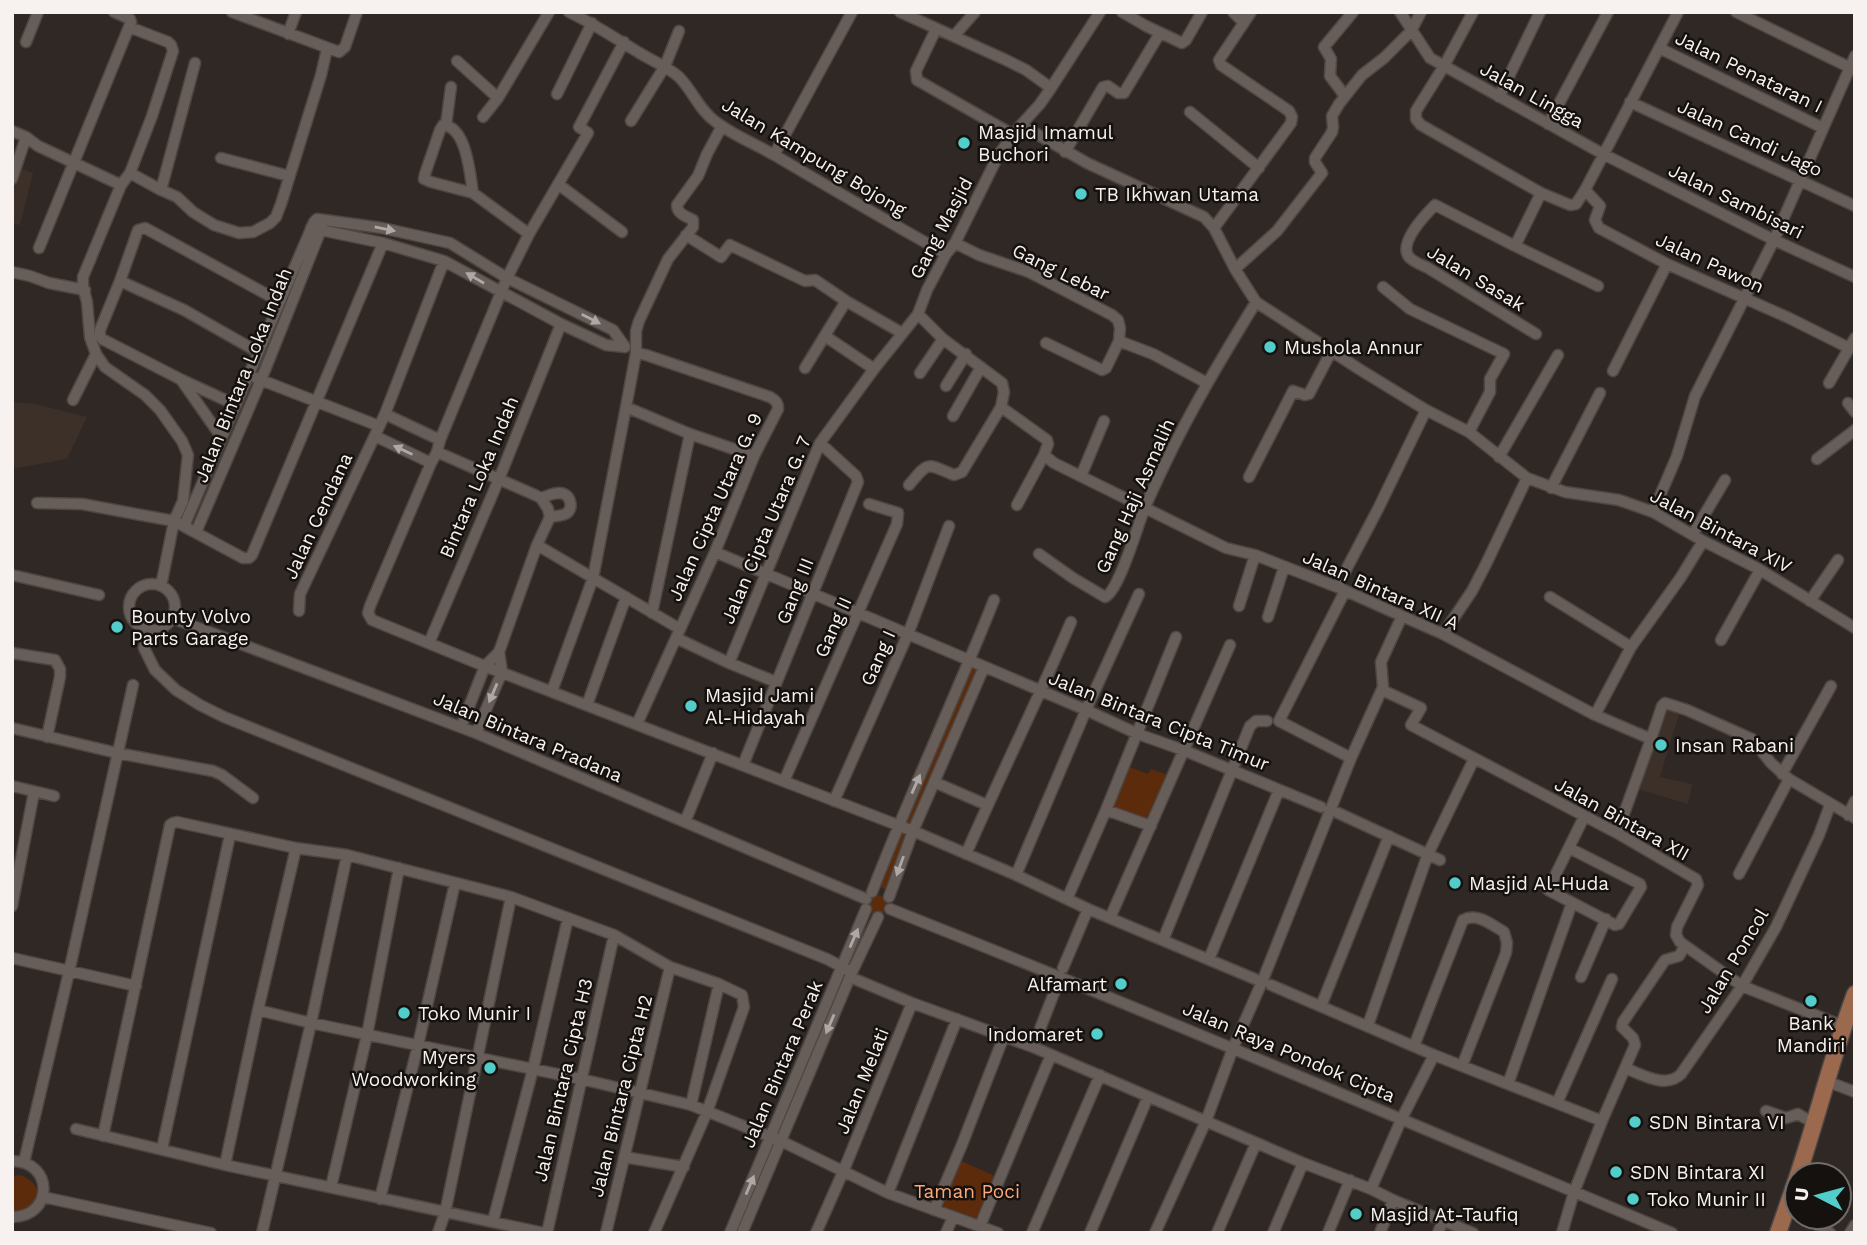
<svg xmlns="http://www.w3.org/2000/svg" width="1867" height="1245" viewBox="0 0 1867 1245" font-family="'Work Sans',sans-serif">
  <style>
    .built { fill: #3d3029 }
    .green { fill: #5c2b0b }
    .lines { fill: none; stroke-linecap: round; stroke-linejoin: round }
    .street-casing { stroke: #4d4643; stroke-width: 13 }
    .primary-casing { stroke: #4d4643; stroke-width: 19 }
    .street { stroke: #675e59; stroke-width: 10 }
    .primary { stroke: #9a694e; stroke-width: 16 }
    .oneway { fill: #afa8a4 }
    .poi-dot { fill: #53cdca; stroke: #15110f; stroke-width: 2.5 }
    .labels { text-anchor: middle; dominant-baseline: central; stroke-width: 5; stroke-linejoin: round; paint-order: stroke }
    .street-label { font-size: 19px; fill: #f7f2ef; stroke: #15110f }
    .poi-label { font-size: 19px; fill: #f7f2ef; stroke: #15110f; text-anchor: start }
    .park-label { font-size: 19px; fill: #fda97a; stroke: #15110f }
  </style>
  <rect width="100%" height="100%" fill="#2f2824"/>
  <path class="built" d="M 12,165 L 33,173 L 20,225 L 12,223 Z
    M 12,402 L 35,404 L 87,417 L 67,459 L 12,469 Z
    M 1663,709 L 1679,714 L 1660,777 L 1692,784 L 1688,804 L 1638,789 Z"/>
  <path class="green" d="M 973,665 L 980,667 L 913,828 L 901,824 Z
    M 1129,767 L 1148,774 L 1151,769 L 1168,775 L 1148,824 L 1111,810 Z
    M 899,830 L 909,834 L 888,890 L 877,886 Z
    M867 905a10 10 0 1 1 20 0a10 10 0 1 1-20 0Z
    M 957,1159 L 997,1177 L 978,1220 L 938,1205 Z
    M 20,1175 C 38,1182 43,1193 31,1209 L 12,1213 L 12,1176 Z"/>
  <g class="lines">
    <g class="street-casing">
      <path id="street" d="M 232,12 L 339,52 L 345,47 L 357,12
        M 569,12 C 594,24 615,38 638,52 C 652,61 667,66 679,77 C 693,91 699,110 716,122 C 734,136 756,144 776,156 C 832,189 889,222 946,254
        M 900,12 L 1006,60 L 1026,70 L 1051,88 L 1040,104 L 1021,125 L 1087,163 L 1204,217 L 1214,228 L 1235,269 L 1256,302 L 1359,369 L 1426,410 L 1469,432 L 1527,478 L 1565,492 L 1619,500 L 1653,512 L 1703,541 L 1757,568 L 1855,628
        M 1122,12 L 1146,26 L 1182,43 L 1186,40 L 1202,12
        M 1233,12 L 1244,23
        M 1400,12 L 1430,58 L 1603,154 L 1774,240 L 1855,277
        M 1473,12 L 1444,66 L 1416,111 L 1416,119 L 1421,125 L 1541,193
        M 1736,12 L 1855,70
        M 129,27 L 168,42 L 171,45 L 173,51 L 152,116 L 130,173 L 121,185 L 83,277 L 83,287 L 87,302 L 90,337 L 96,354 L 105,367 L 145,395 L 160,410 L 182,441 L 188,455 L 183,501 L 174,521 L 161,586
        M 936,29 L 916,71 L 917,80 L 1012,134
        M 288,34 L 296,12
        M 954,36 L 975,12
        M 26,42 L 38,12
        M 1659,48 L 1823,128
        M 457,61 L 498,98
        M 1051,88 L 1100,12
        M 557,94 L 592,23
        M 1345,96 L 1330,76 L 1331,59 L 1324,47 L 1353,12
        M 1499,97 L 1540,12
        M 1630,102 L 1855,206
        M 1190,112 L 1259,168
        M 483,117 L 498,98 L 549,12
        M 631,121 L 665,66 L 679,31
        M 1548,124 L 1608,12
        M 446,125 L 451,87
        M 12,131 L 26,137 L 38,146 L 121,185
        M 1065,152 L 1103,87 L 1108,86 L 1118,93 L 1124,93 L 1160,33
        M 774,155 L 852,12
        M 221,158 L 289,176
        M 130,173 L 161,190 L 177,197 L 193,212 L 214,225 L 239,233 L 253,232 L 270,223 L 276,217 L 281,204 L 321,75 L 327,49
        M 12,179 L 26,137
        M 558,184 L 622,232
        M 161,190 L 195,63
        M 1585,190 L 1600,206 L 1595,220 L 1599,228 L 1667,264 L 1789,318 L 1849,348
        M 473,193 C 470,175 467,127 443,125 L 440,130 L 425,174 L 424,179 L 431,182 L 473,193 L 529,234 L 507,278 L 440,440 L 437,452 L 431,463 L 370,606 L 368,613 L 372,620 L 482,665 L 913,831 L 1016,875 L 1088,909 L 1255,979
        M 311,228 L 383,243 L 444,261 L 561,324 L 606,345 L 625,347
        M 1214,228 L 1291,123 L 1292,117 L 1289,111 L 1221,65 L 1219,60 L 1251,12
        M 529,234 L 588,133 L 579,127 L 624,42
        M 686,235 L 721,257 L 730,245 L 805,281 L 815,280 L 846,301 L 902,333
        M 955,243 L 979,255 L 1029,272 L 1112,315 L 1118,320 L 1120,328 L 1119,341 L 1153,354 L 1207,383
        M 1515,246 L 1598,286
        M 39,248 L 129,27 L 131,22 L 130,19 L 114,12
        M 1235,269 L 1277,231 L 1322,173 L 1315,162 L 1315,158 L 1332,132 L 1333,127 L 1332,116 L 1339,104 L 1362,75 L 1384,58 L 1411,31 L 1421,12
        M 12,272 L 30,276 L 49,283 L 85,290
        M 120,281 L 184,310 L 258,352
        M 1383,287 L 1410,309 L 1504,354 L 1490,379 L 1490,392 L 1469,432
        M 918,314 L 943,339 L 1002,383 L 1004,392 L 1001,407 L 1047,440 L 1048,444 L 1044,455 L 1054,463 L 1226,548 L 1255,555 L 1337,587 L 1402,616 L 1443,634 L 1595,715 L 1651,739 L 1662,706 L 1665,703 L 1687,710 L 1752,739 L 1771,763 L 1789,779 L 1855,818
        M 1536,334 L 1428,268 C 1422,265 1413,262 1409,257 C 1398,243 1425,215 1435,205 L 1437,206 L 1515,246 L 1541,193 L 1570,205 L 1576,204 L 1585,190 L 1678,12
        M 825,336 L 874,369
        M 1046,343 L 1102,370 L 1106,368 L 1119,341
        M 636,353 L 646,355 L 770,397 C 775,400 778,402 778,409 L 754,456 L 715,552 L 637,724
        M 805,368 L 843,306
        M 1613,371 L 1667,264
        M 920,373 L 943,339
        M 256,378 L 379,426
        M 182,381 L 222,438
        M 1829,383 L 1855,338
        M 946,386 L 966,354
        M 73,400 L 96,354
        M 1848,403 L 1855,412
        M 236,405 L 182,380 L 102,339 L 100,336 L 100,330 L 120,281 L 138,230 L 145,228 L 279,301
        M 626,407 L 690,434 L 754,456
        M 385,414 L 440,440
        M 953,416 L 981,367
        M 375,436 L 431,463
        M 437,452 L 535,495 L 541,498 L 548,509 L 550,517 L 537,545 L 499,652 L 485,666 L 461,727
        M 1499,457 L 1558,355
        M 1817,459 L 1855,430
        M 1081,476 L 1104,421
        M 1249,477 L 1293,391 L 1305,395 L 1309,394 L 1331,352
        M 909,485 C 929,461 926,463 954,475 L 962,472 L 1001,407
        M 1551,488 L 1600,393
        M 541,498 C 547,496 557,491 564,494 C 571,497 573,508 567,513 C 563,516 555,516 550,517
        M 37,503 L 82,504 L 174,521 L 243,558 L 249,558 L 252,555 L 383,243
        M 1017,505 L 1044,455
        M 1653,512 L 1677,456 L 1695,396 L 1774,240 L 1855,56
        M 184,526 L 314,222 L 317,219 L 382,228 L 450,243 L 507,278 L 613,330 L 625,347
        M 196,532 L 261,380 L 322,227
        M 1693,534 L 1725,480
        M 537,545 L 680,629
        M 715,552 L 1086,710 L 1138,734 L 1183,750 L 1321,807
        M 1039,554 L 1073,578 L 1105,597 C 1119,591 1137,527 1144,510 C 1150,495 1157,481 1164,466 C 1191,409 1223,356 1256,302
        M 12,575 L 99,595
        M129 607a23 23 0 1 1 46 0a23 23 0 1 1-46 0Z
        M 1337,587 L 1378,509 L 1426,410
        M 1345,591 L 1279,721 L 1351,758
        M 1550,597 L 1631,647
        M 1810,601 L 1838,560
        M 1239,606 L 1255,555
        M 299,611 L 300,594 L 385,414 L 444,261
        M 652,613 L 690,434
        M 1268,617 L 1284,567
        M 172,618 L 476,733 L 866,899
        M 148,630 L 144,648 L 155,670 L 176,690 L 200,705 L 224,717 L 827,959 L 852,972
        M 1443,634 L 1472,591 L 1486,564 L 1527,478
        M 676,638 L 729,663 L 776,682
        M 1721,640 L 1760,570
        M 429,643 L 499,479 L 561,324
        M 12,653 L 55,660 L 60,669 L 60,677 L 47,737
        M 729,663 L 820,443 L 874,369 L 918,314 L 927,290 L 946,254 L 955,243 L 999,154 L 1021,125
        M 1382,690 L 1421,708 L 1411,725 L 1617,833 L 1696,879 L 1698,885 L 1677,927 L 1676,935 L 1680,942 L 1742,986 L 1843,1026
        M 552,691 L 593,578 L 626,407 L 636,353 L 636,331 L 639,321 L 668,259 L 693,227 L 693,220 C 686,216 677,214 677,205 L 698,176 L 707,154 L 722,126
        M 587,705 L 626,597
        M 1595,715 L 1631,647 L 1681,577 L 1703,541
        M 12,728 L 117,753 L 213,771 L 222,775 L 253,798
        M 476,733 L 502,672 L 499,652
        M 743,765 L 858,482 L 856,476 L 820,443
        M 1782,774 L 1831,686
        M 784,781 L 897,524 L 898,513 L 869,504
        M 934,782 L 987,805
        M 12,786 L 54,796
        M 834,801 L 908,634 L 949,526
        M 1106,810 L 1151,826
        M 1338,813 L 1440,860
        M 1848,815 L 1855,801
        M 685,822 L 713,753
        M 1617,833 L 1651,739
        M 1569,848 L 1640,884 L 1641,887 L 1619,924 L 1615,925 L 1548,890 L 1584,817
        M 966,854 C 1000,776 1038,700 1071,622
        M 1739,874 L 1789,779
        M 1016,875 L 1086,710 L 1139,594
        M 872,892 C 910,794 955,698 994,600
        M 889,897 L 913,831 L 984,667
        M 1067,899 L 1106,810 L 1176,637
        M 12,906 L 34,792
        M 890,909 C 1153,1013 1412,1124 1672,1233
        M 1110,918 L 1230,645
        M 1163,940 L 1250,726 L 1256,721 L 1267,721
        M 12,958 L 136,986
        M 1209,959 L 1279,790
        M 1063,968 L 1088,909
        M 1581,977 L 1606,919
        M 857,980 L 912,1003 L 1033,1047 L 1303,1163 L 1371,1189 L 1393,1200 L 1473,1233
        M 1271,985 L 1434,1055 L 1602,1121 L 1574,1192 L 1562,1233
        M 1321,1006 L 1389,836
        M 258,1010 L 311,1023 L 581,1079 L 691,1105 L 781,1141 L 888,1193 L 998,1233
        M 1368,1025 L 1428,854 L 1474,759
        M 1414,1046 L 1463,920 C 1477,912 1492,925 1504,932 L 1507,943 L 1506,953 L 1462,1066
        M 1033,1047 L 1054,993
        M 1625,1068 C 1643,1075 1666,1089 1681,1074 L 1742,986 L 1776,927 L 1819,835 L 1830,805
        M 1826,1081 L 1855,1092
        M 1508,1084 L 1572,903
        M 1557,1103 L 1612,979
        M 691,1105 L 719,984
        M 1766,1111 L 1786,1118 L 1798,1114 L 1815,1124
        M 1602,1121 L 1635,1045 L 1633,1038 L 1622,1027 L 1623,1022 L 1665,960 L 1679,956 L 1685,946
        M 76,1129 L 225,1165 L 544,1233
        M 103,1136 L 170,825 L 173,823 L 177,822 L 296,848 L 347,855 L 511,897 L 614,935 L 670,967 L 719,984 L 742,995 L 744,1007 L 707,1112 L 654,1233
        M 162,1149 L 230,835
        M 624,1157 L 684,1167
        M 12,1161 C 54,1161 54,1217 12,1217
        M 24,1162 L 69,972 L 133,685
        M 225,1165 L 258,1010 L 296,848
        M 331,1187 L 367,1035 L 399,868
        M 1371,1189 L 1402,1118 L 1434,1055
        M 888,1193 L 957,1019
        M 43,1197 L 211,1233
        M 380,1199 L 418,1045 L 455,883
        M 934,1210 L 961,1147 L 1004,1036
        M 1805,1217 L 1830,1233
        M 493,1221 L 533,1069 L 568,918
        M 980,1226 L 1051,1055
        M 262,1233 L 311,1023 L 347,855
        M 438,1233 L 445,1213 L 511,897
        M 547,1233 L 614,935
        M 606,1233 L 670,967
        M 730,1233 L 866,909
        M 742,1233 L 852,972 L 878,917
        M 816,1233 L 843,1172 L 912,1003
        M 946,1233 L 953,1217
        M 1032,1233 L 1100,1075
        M 1090,1233 L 1148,1097
        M 1155,1233 L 1206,1121 L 1233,1048 L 1262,982 L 1351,758 L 1383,687 L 1381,662 L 1402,616
        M 1217,1233 L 1256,1143
        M 1273,1233 L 1303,1163
        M 1328,1233 L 1350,1180
        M 1380,1233 L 1393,1200
        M 1438,1233 L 1443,1220
        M 1850,1233 L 1855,1225"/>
    </g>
    <g class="primary-casing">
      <path id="primary" d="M 1798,1175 C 1818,1115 1833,1053 1855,994
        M 1778,1233 L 1797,1178"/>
    </g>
    <use href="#street" class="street"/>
    <use href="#primary" class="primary"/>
  </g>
  <defs><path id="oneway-solid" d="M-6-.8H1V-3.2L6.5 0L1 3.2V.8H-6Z" transform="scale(1.75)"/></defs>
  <g class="oneway">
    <use href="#oneway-solid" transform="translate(385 229) rotate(11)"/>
    <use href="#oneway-solid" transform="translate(475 278) rotate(-150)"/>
    <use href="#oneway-solid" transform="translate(591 319) rotate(27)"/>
    <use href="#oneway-solid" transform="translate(403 450) rotate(-155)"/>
    <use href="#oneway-solid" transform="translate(493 693) rotate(113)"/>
    <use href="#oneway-solid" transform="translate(916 784) rotate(-66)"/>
    <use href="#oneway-solid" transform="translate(900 866) rotate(110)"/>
    <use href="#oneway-solid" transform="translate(854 938) rotate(-67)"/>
    <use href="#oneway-solid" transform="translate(830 1024) rotate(113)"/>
    <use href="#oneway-solid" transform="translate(750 1185) rotate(-67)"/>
  </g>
  <g class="poi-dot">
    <circle cx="964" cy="143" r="7"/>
    <circle cx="1081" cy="194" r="7"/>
    <circle cx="1270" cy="347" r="7"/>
    <circle cx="117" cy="627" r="7"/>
    <circle cx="691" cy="706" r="7"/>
    <circle cx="1661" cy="745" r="7"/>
    <circle cx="1455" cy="883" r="7"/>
    <circle cx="1121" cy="984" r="7"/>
    <circle cx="1811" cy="1001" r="7"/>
    <circle cx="404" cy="1013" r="7"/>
    <circle cx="1097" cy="1034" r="7"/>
    <circle cx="490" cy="1068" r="7"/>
    <circle cx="1635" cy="1122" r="7"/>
    <circle cx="1616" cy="1172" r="7"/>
    <circle cx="1633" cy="1199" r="7"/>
    <circle cx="1356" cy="1214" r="7"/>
  </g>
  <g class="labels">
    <g class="street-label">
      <text transform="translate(1749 72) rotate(26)">Jalan Penataran I</text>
      <text transform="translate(1532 95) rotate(29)">Jalan Lingga</text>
      <text transform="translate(1750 138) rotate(25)">Jalan Candi Jago</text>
      <text transform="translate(814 157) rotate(31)">Jalan Kampung Bojong</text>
      <text transform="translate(1736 201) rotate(26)">Jalan Sambisari</text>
      <text transform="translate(941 228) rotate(-62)">Gang Masjid</text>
      <text transform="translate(1710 263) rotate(25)">Jalan Pawon</text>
      <text transform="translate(1061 272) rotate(26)">Gang Lebar</text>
      <text transform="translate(1476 278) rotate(31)">Jalan Sasak</text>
      <text transform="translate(243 375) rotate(-68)">Jalan Bintara Loka Indah</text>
      <text transform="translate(479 477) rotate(-67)">Bintara Loka Indah</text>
      <text transform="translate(1135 496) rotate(-66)">Gang Haji Asmalih</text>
      <text transform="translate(715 507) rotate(-66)">Jalan Cipta Utara G. 9</text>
      <text transform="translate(318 516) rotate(-65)">Jalan Cendana</text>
      <text transform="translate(766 530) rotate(-67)">Jalan Cipta Utara G. 7</text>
      <text transform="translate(1721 531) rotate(28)">Jalan Bintara XIV</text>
      <text transform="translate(1381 590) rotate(24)">Jalan Bintara XII A</text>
      <text transform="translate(795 591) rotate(-68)">Gang III</text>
      <text transform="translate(833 627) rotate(-66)">Gang II</text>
      <text transform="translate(878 658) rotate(-66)">Gang I</text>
      <text transform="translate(1159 721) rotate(22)">Jalan Bintara Cipta Timur</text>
      <text transform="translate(528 737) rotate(23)">Jalan Bintara Pradana</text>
      <text transform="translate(1622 819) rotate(29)">Jalan Bintara XII</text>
      <text transform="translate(1733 961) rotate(-59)">Jalan Poncol</text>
      <text transform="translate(1289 1052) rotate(23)">Jalan Raya Pondok Cipta</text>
      <text transform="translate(782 1064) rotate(-67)">Jalan Bintara Perak</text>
      <text transform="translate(563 1080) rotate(-77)">Jalan Bintara Cipta H3</text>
      <text transform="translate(862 1081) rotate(-68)">Jalan Melati</text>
      <text transform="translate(621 1096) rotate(-76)">Jalan Bintara Cipta H2</text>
    </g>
    <g class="poi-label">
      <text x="978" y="132">Masjid Imamul<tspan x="978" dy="22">Buchori</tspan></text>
      <text x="1095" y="194">TB Ikhwan Utama</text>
      <text x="1284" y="347">Mushola Annur</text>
      <text x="131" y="616">Bounty Volvo<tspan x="131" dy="22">Parts Garage</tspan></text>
      <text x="705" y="695">Masjid Jami<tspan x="705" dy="22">Al-Hidayah</tspan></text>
      <text x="1675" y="745">Insan Rabani</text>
      <text x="1469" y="883">Masjid Al-Huda</text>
      <text x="1107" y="984" text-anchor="end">Alfamart</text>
      <text x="418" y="1013">Toko Munir I</text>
      <text x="1811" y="1023" text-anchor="middle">Bank<tspan x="1811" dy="22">Mandiri</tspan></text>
      <text x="1083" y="1034" text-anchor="end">Indomaret</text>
      <text x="476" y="1057" text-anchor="end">Myers<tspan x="476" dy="22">Woodworking</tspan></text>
      <text x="1649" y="1122">SDN Bintara VI</text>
      <text x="1630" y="1172">SDN Bintara XI</text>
      <text x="1647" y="1199">Toko Munir II</text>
      <text x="1370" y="1214">Masjid At-Taufiq</text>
    </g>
    <g class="park-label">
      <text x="967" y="1191">Taman Poci</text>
    </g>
  </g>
  <rect width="1867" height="1245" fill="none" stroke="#f7f2ef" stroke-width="28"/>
  <g transform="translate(1818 1196) rotate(276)"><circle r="33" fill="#15110f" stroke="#6f6b69" stroke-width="2"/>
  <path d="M0-5L12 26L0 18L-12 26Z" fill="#53cdca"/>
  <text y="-10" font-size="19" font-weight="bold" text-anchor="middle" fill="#f7f2ef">U</text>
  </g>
</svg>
